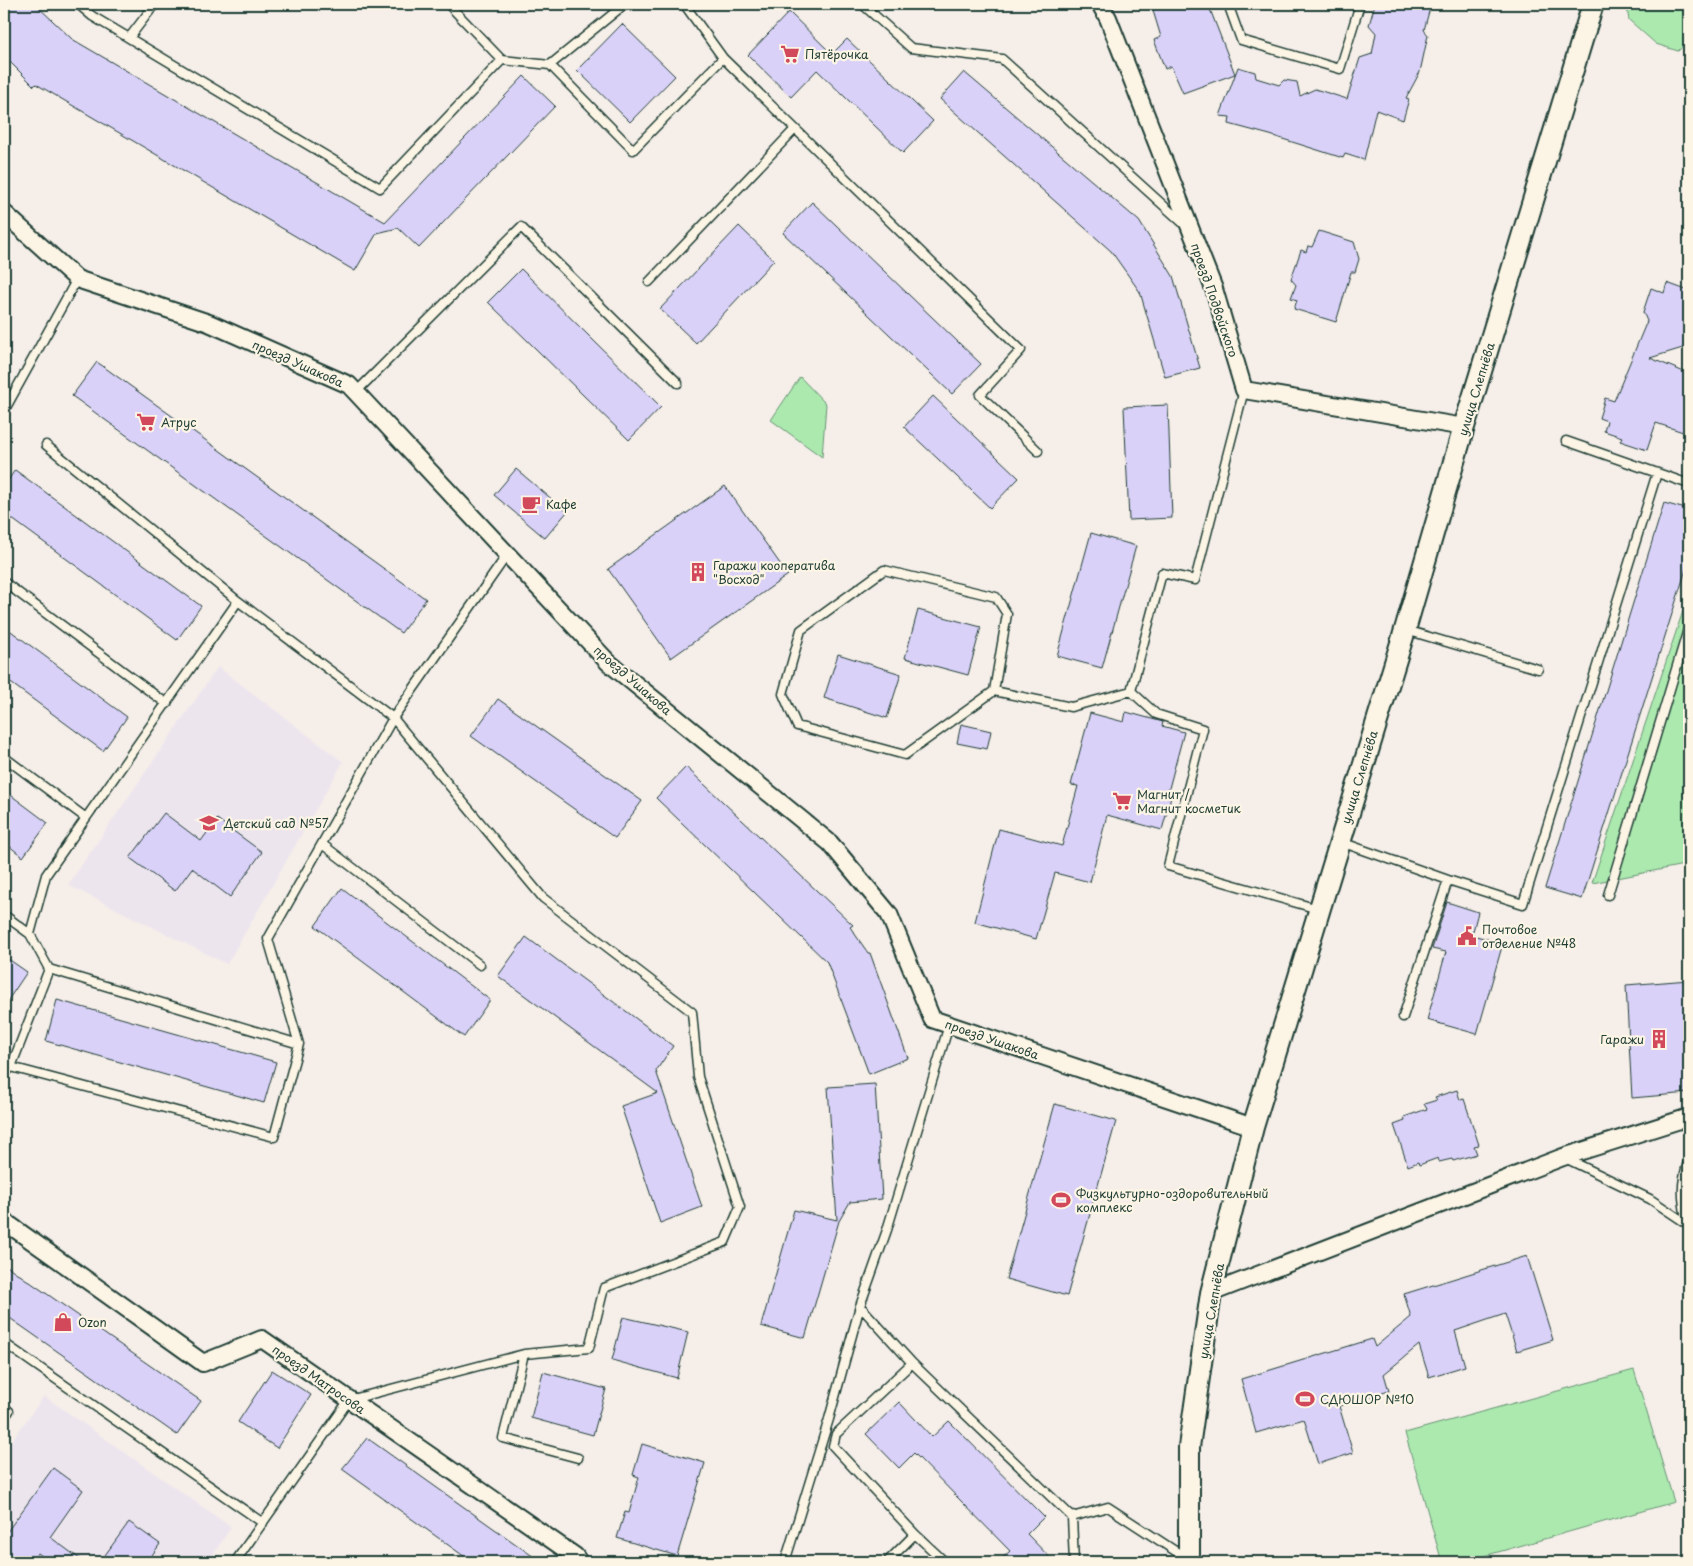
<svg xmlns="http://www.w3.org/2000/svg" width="1693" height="1566" viewBox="0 0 1693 1566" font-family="'Playpen Sans',sans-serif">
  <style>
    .built { fill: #ede5ee }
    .green { fill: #ace9af; stroke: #669372 }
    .building { fill: #dad1f9; stroke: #1f3d34 }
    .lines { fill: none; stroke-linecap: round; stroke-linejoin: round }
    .service-casing { stroke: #1f3d34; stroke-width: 11 }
    .minor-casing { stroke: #1f3d34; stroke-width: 20 }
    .tertiary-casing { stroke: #1f3d34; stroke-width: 24 }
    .service { stroke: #fcf5e5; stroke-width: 8 }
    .minor { stroke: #fcf5e5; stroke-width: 16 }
    .tertiary { stroke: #fcf5e5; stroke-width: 20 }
    .labels { text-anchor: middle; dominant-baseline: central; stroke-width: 4.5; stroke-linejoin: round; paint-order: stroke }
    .poi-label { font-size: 12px; fill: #1f3d34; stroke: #fcf5e5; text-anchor: start }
    .street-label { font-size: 12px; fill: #1f3d34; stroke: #fcf5e5 }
  </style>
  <rect width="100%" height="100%" fill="#f5eee9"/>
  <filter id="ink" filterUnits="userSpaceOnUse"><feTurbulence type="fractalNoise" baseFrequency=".02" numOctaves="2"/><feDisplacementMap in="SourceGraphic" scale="10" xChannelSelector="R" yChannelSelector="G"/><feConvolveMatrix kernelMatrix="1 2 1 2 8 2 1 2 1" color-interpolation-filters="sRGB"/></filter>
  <g filter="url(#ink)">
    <path class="built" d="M 218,667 L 343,762 L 227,964 L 68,885 Z
      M 44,1396 L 231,1527 L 208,1562 L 4,1562 L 4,1452 Z"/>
    <path class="green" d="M 1626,4 L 1689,4 L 1689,41 L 1678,51 L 1656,44 L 1629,20 Z
      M 800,377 L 826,404 L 822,457 L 771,420 Z
      M 1689,593 L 1689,864 L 1592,883 Z
      M 1634,1370 L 1674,1502 L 1463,1562 L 1442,1562 L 1405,1433 Z"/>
    <path class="building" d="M 4,4 L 35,4 L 72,39 L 385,222 L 524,76 L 555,106 L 419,248 L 398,228 L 377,233 L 355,271 L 36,84 L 34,86 L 4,56 Z
      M 1151,4 L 1208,4 L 1235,74 L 1183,93 L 1171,66 L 1165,69 L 1154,40 L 1161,37 Z
      M 1375,4 L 1431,4 L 1424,30 L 1428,35 L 1420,72 L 1406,98 L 1409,99 L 1403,120 L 1376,110 L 1364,160 L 1345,154 L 1343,158 L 1270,135 L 1229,124 L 1230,117 L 1220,116 L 1238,67 L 1255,72 L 1256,78 L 1279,85 L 1284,80 L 1297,82 L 1300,96 L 1315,89 L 1347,99 L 1360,58 L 1372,54 L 1376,33 L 1369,25 Z
      M 789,12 L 832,54 L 847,39 L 933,121 L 903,153 L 817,70 L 791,97 L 748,55 Z
      M 622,24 L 675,76 L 630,122 L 577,70 Z
      M 964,72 L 1139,221 L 1173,276 L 1200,368 L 1165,377 L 1140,292 L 1111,251 L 940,99 Z
      M 812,202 L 981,364 L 952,394 L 783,233 Z
      M 739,226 L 774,260 L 696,343 L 660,309 Z
      M 1319,231 L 1354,242 L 1359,259 L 1355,272 L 1351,272 L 1336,322 L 1294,309 L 1297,300 L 1291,298 L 1296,285 L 1291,279 L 1301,250 L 1306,252 L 1308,246 L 1312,247 Z
      M 521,269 L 661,407 L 629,440 L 488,302 Z
      M 1667,283 L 1689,291 L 1689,346 L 1650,358 L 1689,374 L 1689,434 L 1656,423 L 1647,450 L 1620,441 L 1622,437 L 1604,431 L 1607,421 L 1599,418 L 1605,398 L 1614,401 L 1647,321 L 1643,312 L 1651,288 L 1664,293 Z
      M 97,362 L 426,599 L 401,633 L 72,396 Z
      M 933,396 L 1019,478 L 990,508 L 904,427 Z
      M 1168,405 L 1172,518 L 1129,520 L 1124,407 Z
      M 516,469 L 567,512 L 545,538 L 494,495 Z
      M 15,470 L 201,606 L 177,640 L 4,513 L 4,486 Z
      M 725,486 L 788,575 L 671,658 L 608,569 Z
      M 1664,503 L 1689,510 L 1689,560 L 1582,899 L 1545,888 Z
      M 1091,533 L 1136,546 L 1102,668 L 1057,656 Z
      M 918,610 L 981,627 L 968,675 L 905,658 Z
      M 4,626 L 127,717 L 103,751 L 4,678 Z
      M 838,654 L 901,674 L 887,718 L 824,698 Z
      M 498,699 L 642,801 L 615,838 L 471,736 Z
      M 1126,712 L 1163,722 L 1162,726 L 1184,732 L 1168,792 L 1172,793 L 1162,830 L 1107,815 L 1090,882 L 1055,873 L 1036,939 L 975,922 L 999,829 L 1062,846 L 1078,786 L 1071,785 L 1090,713 L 1124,722 Z
      M 961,724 L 991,731 L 987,749 L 957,743 Z
      M 686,767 L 853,925 L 850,927 L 868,953 L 870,953 L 908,1058 L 869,1074 L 827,962 L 656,798 Z
      M 4,790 L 48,823 L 23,857 L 4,842 Z
      M 164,813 L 201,841 L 217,819 L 262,852 L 230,897 L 192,868 L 175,891 L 130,858 Z
      M 342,888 L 490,1000 L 464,1037 L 315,926 Z
      M 1447,902 L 1478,912 L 1472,935 L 1503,943 L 1477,1034 L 1427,1020 L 1446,952 L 1432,949 Z
      M 526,937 L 673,1046 L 656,1071 L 702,1207 L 660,1223 L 621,1106 L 658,1093 L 498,976 Z
      M 4,956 L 27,972 L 4,1006 Z
      M 1689,980 L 1689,1093 L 1632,1098 L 1626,985 Z
      M 57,1000 L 276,1062 L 264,1103 L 46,1041 Z
      M 875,1084 L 882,1199 L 850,1202 L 839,1221 L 805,1338 L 761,1326 L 794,1210 L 837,1220 L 828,1087 Z
      M 1457,1090 L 1460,1100 L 1464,1099 L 1479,1145 L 1474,1146 L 1477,1154 L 1453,1161 L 1452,1159 L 1439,1162 L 1438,1158 L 1419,1165 L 1418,1162 L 1408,1166 L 1394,1125 L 1405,1121 L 1404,1117 L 1427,1109 L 1424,1104 L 1437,1100 L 1435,1097 Z
      M 1055,1104 L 1116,1121 L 1067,1296 L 1006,1279 Z
      M 1527,1256 L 1553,1340 L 1517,1351 L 1505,1314 L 1455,1331 L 1465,1366 L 1429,1377 L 1419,1345 L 1384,1374 L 1389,1391 L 1339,1406 L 1353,1453 L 1318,1464 L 1304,1419 L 1256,1433 L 1241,1379 L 1372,1339 L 1375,1347 L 1411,1317 L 1404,1294 Z
      M 4,1264 L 201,1401 L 177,1435 L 4,1314 Z
      M 623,1317 L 688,1332 L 677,1378 L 612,1360 Z
      M 272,1370 L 311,1395 L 277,1448 L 238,1422 Z
      M 543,1372 L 606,1389 L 593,1435 L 531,1418 Z
      M 899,1402 L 932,1437 L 949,1421 L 1044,1517 L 1027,1534 L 1054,1562 L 998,1562 L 1010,1551 L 914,1453 L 899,1468 L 866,1434 Z
      M 367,1438 L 541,1562 L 472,1562 L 342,1469 Z
      M 642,1444 L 705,1463 L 677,1556 L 617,1538 L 625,1512 L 629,1513 L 639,1477 L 633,1475 Z
      M 53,1468 L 83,1490 L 50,1537 L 84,1562 L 50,1562 L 38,1553 L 31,1562 L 4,1562 L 4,1536 Z
      M 129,1522 L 160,1544 L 147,1562 L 100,1562 Z"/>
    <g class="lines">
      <g class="service-casing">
        <path id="service" d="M 78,4 L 92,16 L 129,38
          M 155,4 L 129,38 L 380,188 L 502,60 L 448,4
          M 862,4 L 911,48 L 1002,59 L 1184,224
          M 1228,4 L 1241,40 L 1340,69 L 1360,4
          M 723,58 L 1021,350 L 980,395 L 1038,451
          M 502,60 L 550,65 L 625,4
          M 550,65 L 633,150 L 723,58 L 684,4
          M 649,282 L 795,129
          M 356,392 L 521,227 L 678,383
          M 4,411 L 77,279
          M 1566,441 L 1689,484
          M 46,445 L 238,601 L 393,718 L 543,898 L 692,1012 L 698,1077 L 740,1207 L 725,1242 L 604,1288 L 589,1348 L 524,1354 L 503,1438 L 578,1458
          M 884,570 L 996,597 L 1007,614 L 994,691 L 905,755 L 797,726 L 783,694 L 801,630 Z
          M 4,582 L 167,704
          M 1406,630 L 1538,669
          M 994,691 L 1071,707 L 1131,691 L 1162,573 L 1195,580 L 1244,390
          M 1131,691 L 1156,714 L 1203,729 L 1168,866 L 1318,909
          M 4,757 L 86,818
          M 1341,842 L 1448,880 L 1523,904 L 1657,473
          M 322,844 L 480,965
          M 1608,895 L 1689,626
          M 4,915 L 30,934
          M 49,969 L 299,1044
          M 1403,1017 L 1448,880
          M 11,1067 L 49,969 L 30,934 L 46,875 L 238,601
          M 4,1075 L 11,1067 L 274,1137 L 299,1044 L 268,939 L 393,718 L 507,555
          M 1565,1158 L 1650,1199 L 1689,1225
          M 1687,1224 C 1682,1198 1680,1184 1689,1159
          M 860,1306 L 912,1363 L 1072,1517 L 1108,1507 L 1186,1558
          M 4,1343 L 263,1523
          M 4,1407 L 9,1411 L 4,1418
          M 1072,1517 L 1074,1562
          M 915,1534 L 945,1562
          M 235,1562 L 349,1400 L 524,1354
          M 785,1562 L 829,1419 L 860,1306 L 887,1230 L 949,1025
          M 887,1562 L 915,1534 L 833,1446 L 836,1434 L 912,1363"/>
      </g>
      <g class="minor-casing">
        <path id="minor" d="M 1100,4 L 1108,18 L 1214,289 L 1244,390 L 1464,427
          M 4,213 L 77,279 L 209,323 L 349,385 L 608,662 L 830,843 L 889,914 L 932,1019 L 1253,1127
          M 4,1221 L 203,1363 L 262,1339 L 575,1556 L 579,1562
          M 1211,1293 L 1563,1157 L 1689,1117"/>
      </g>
      <g class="tertiary-casing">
        <path id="tertiary" d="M 1189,1562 L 1189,1447 L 1211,1293 L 1253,1127 L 1405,630 L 1464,427 L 1593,4"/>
      </g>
      <use href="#service" class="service"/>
      <use href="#minor" class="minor"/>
      <use href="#tertiary" class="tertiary"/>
    </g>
  </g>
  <defs>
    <g id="supermarket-bare" transform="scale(1.5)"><path d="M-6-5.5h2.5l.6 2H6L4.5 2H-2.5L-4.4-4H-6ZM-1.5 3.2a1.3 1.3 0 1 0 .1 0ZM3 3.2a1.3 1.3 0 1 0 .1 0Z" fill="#d1495b" stroke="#fcf5e5" stroke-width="2.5" paint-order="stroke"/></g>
    <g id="cafe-bare" transform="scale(1.5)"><path d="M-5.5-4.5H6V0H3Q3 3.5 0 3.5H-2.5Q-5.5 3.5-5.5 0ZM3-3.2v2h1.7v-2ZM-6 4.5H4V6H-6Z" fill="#d1495b" stroke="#fcf5e5" stroke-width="2.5" paint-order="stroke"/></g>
    <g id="building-bare" transform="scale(1.5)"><path d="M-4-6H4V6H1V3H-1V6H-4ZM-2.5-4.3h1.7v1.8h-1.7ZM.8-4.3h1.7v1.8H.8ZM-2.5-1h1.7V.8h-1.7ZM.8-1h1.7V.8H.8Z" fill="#d1495b" stroke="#fcf5e5" stroke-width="2.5" paint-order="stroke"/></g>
    <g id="school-bare" transform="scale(1.5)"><path d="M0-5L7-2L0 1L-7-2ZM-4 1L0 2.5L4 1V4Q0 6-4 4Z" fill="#d1495b" stroke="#fcf5e5" stroke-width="2.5" paint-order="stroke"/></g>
    <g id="civic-bare" transform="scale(1.5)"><path d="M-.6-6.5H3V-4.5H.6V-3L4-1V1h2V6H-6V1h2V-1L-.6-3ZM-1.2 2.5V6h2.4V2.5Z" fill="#d1495b" stroke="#fcf5e5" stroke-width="2.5" paint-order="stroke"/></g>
    <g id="stadium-bare" transform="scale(1.5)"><path d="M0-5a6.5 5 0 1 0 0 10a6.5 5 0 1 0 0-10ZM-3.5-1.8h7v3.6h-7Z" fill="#d1495b" stroke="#fcf5e5" stroke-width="2.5" paint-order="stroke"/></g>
    <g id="shop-bare" transform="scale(1.5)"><path d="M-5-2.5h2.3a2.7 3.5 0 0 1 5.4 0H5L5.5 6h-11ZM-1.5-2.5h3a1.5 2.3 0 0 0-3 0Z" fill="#d1495b" stroke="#fcf5e5" stroke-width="2.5" paint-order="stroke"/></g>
  </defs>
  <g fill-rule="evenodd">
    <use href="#supermarket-bare" x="790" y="54"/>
    <use href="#supermarket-bare" x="146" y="422"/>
    <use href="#cafe-bare" x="531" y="504"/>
    <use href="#building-bare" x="698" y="572"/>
    <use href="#supermarket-bare" x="1122" y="801"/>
    <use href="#school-bare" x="209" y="823"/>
    <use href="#civic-bare" x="1467" y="936"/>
    <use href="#building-bare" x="1659" y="1039"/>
    <use href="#stadium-bare" x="1061" y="1200"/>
    <use href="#shop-bare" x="63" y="1322"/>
    <use href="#stadium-bare" x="1305" y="1399"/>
  </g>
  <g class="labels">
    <g class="poi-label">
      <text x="805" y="54">Пятёрочка</text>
      <text x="161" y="422">Атрус</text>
      <text x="546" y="504">Кафе</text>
      <text x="713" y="565">Гаражи кооператива<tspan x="713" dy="14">"Восход"</tspan></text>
      <text x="1137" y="794">Магнит /<tspan x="1137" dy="14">Магнит косметик</tspan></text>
      <text x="224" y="823">Детский сад №57</text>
      <text x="1482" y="929">Почтовое<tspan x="1482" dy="14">отделение №48</tspan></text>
      <text x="1644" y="1039" text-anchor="end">Гаражи</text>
      <text x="1076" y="1193">Физкультурно-оздоровительный<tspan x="1076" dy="14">комплекс</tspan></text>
      <text x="78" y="1322">Ozon</text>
      <text x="1320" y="1399">СДЮШОР №10</text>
    </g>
    <g class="street-label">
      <text transform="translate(1215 300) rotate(71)">проезд Подвойского</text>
      <text transform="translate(298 363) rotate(24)">проезд Ушакова</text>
      <text transform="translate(1476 389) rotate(-73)">улица Слепнёва</text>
      <text transform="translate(633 680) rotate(41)">проезд Ушакова</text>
      <text transform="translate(1359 777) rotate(-73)">улица Слепнёва</text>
      <text transform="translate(992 1039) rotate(19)">проезд Ушакова</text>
      <text transform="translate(1211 1311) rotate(-80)">улица Слепнёва</text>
      <text transform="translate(319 1379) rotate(35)">проезд Матросова</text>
    </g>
  </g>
  <rect width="1693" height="1566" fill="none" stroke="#fcf5e5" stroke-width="20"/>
  <rect x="10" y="10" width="1673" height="1546" fill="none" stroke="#1f3d34" stroke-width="2" filter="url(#ink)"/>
</svg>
